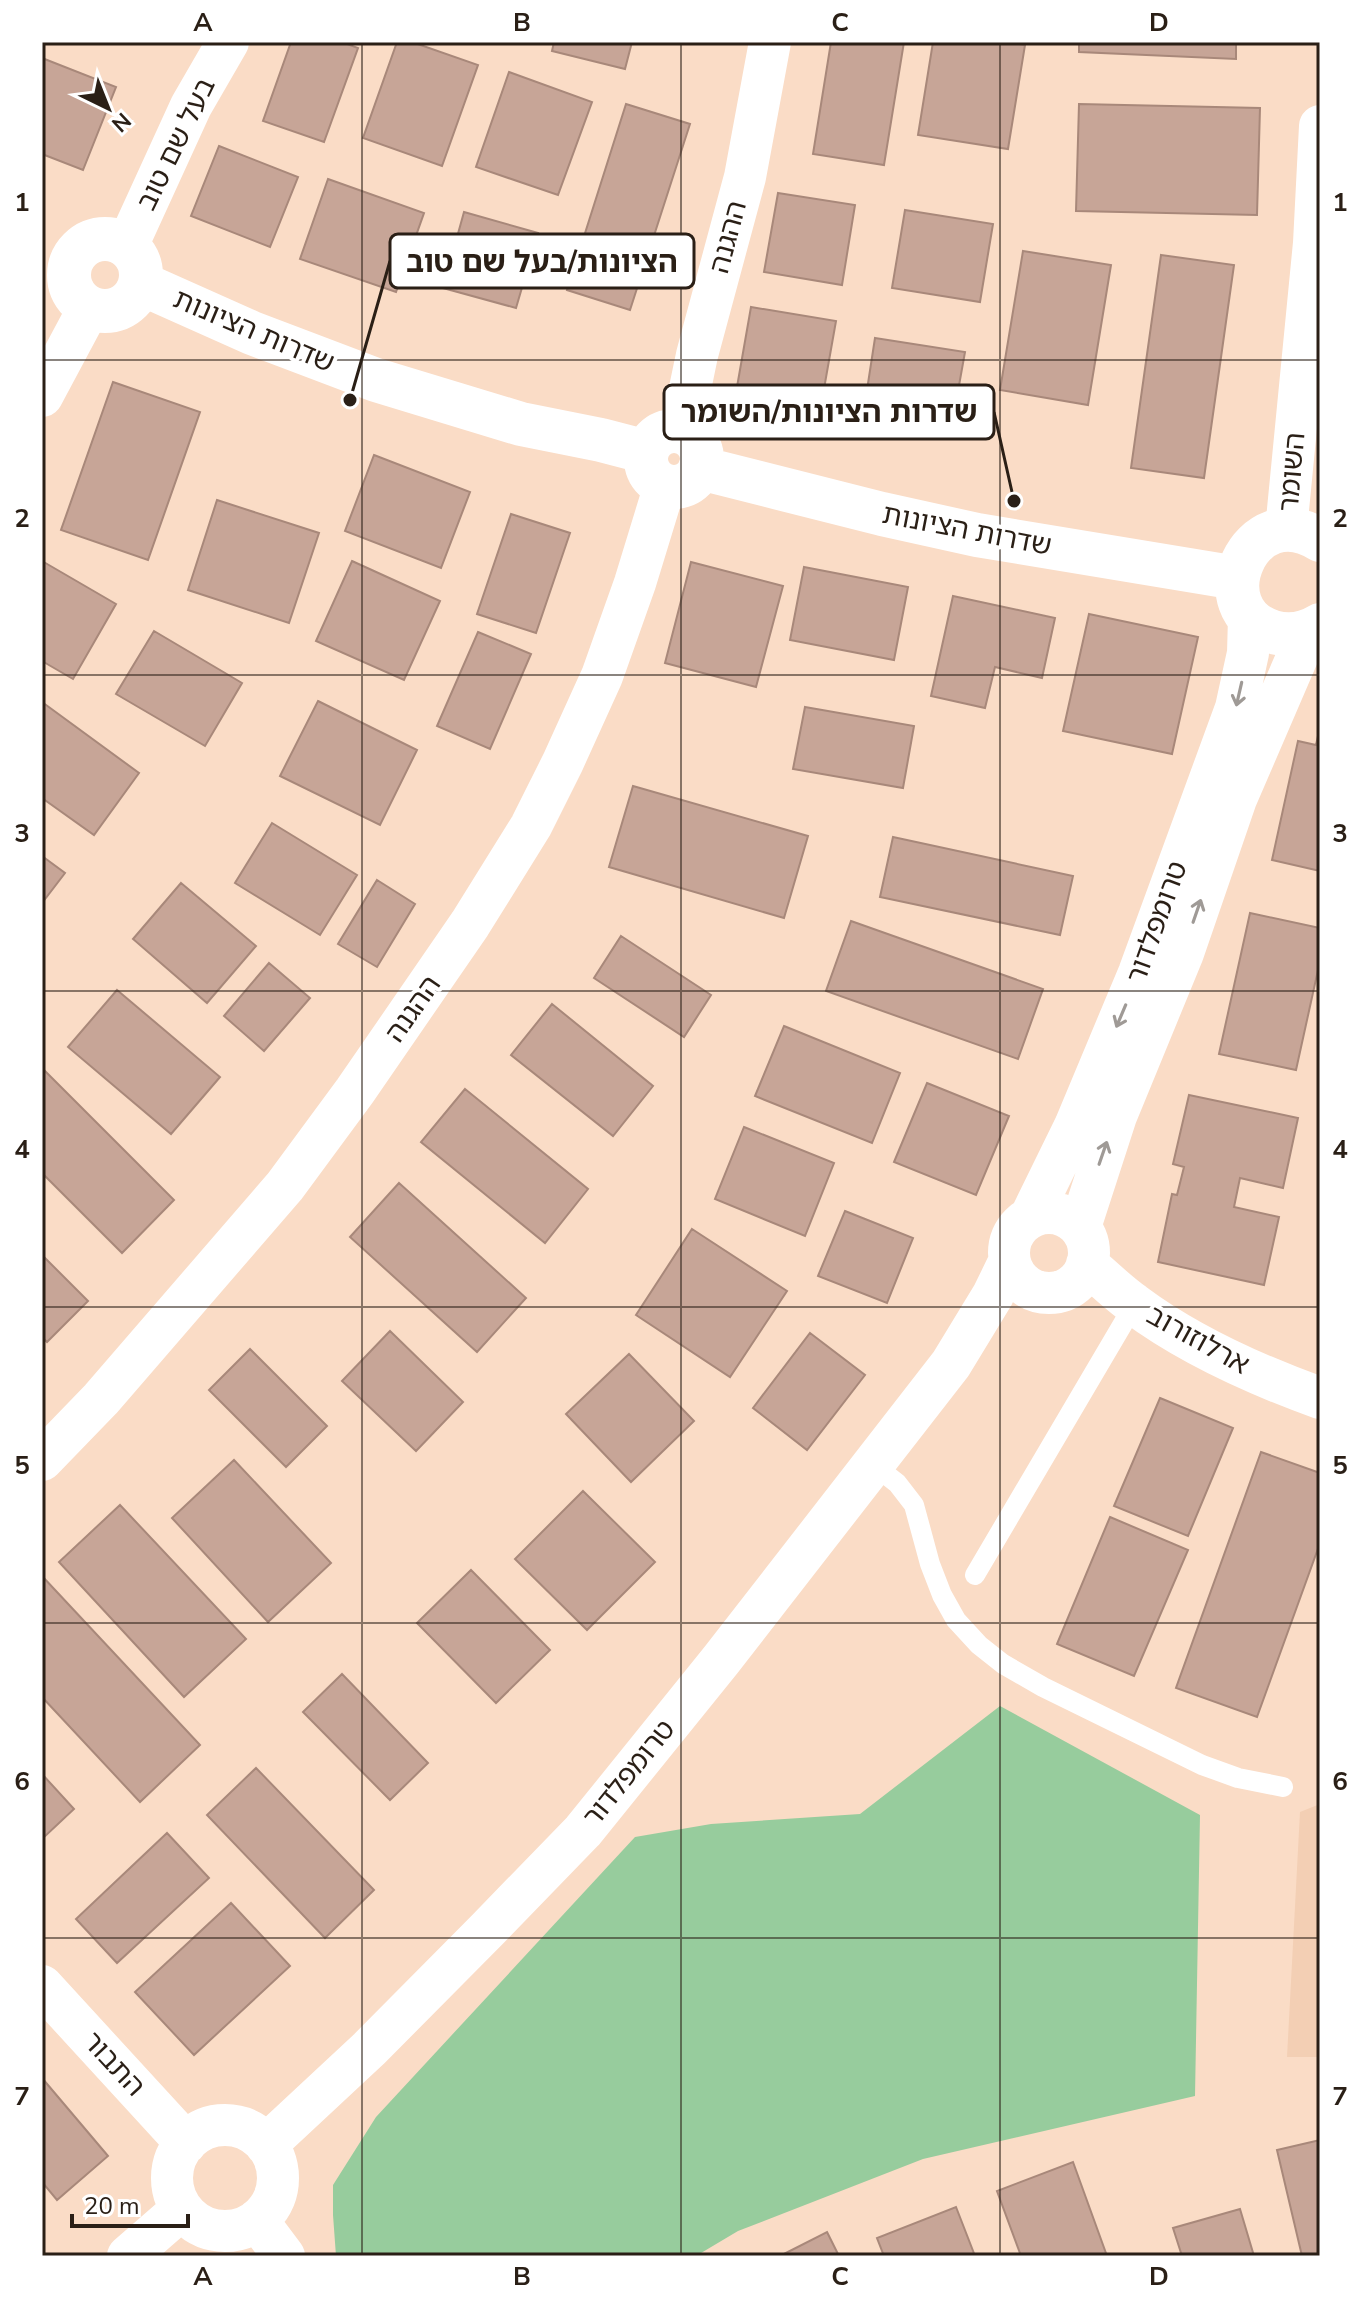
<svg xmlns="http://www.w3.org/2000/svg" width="1362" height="2298" viewBox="0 0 1362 2298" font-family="'Nunito Sans','Noto Sans Hebrew',sans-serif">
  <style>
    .built { fill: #f3cfb4 }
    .green { fill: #97cc9d }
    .building { fill: #c7a597; stroke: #a8887a; stroke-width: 2 }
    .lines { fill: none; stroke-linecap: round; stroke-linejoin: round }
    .service { stroke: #fff; stroke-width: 20 }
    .minor { stroke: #fff; stroke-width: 42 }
    .tertiary { stroke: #fff; stroke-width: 44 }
    .oneway { stroke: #9f9a96 }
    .grid { fill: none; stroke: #2a1f16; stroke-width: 2; stroke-opacity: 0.55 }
    .labels { text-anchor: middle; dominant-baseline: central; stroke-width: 8; stroke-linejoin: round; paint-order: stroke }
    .street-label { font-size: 28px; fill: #2a1f16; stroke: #fff }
    .leader { fill: none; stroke: #2a1f16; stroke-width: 3 }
    .callout-dot { fill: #2a1f16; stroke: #fff; stroke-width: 3 }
    .callout { fill: #fff; stroke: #2a1f16; stroke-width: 3 }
    .callout-label { font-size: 30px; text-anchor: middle; font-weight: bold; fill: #2a1f16 }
    .neatline { fill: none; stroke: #2a1f16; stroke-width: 3 }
    .grid-label { font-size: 26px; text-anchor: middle; font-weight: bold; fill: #2a1f16 }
  </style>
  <rect width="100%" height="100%" fill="#fadcc6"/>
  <path class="built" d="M 1320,1804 L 1320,2057 L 1287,2057 L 1300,1812 Z"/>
  <path class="green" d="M 1000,1706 L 1200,1815 L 1195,2096 L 923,2159 L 738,2231 L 696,2256 L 336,2256 L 333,2215 L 333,2185 L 376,2117 L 635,1837 L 711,1824 L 860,1814 Z"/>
  <path class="building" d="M 291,42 L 342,42 L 358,48 L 324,142 L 263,121 Z
    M 397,42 L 412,42 L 478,65 L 442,166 L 363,138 Z
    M 554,42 L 632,42 L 625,69 L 552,51 Z
    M 831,42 L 904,42 L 884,165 L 813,154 Z
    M 933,42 L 1007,42 L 1025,45 L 1008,149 L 918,135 Z
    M 1079,42 L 1236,42 L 1236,59 L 1079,52 Z
    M 42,58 L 116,87 L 83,170 L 42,154 Z
    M 509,72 L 592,102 L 558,195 L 476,167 Z
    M 626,104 L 690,124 L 630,310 L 567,290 Z
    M 1079,104 L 1260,108 L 1257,215 L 1076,211 Z
    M 219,146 L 298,177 L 270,247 L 191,216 Z
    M 328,179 L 424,213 L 396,292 L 300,259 Z
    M 778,193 L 855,205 L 842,285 L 764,272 Z
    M 905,210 L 993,224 L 980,302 L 892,288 Z
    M 464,212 L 538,233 L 516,308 L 443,288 Z
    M 1023,251 L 1111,265 L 1088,405 L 1000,390 Z
    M 1161,255 L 1234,265 L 1204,478 L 1131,468 Z
    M 751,307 L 836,321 L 822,400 L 737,387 Z
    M 875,338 L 965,352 L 951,430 L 863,416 Z
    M 113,382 L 200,412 L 148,560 L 61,530 Z
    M 374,455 L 470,492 L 441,568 L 345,531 Z
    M 217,500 L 319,533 L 289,623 L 188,590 Z
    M 511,514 L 570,533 L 536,633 L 477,614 Z
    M 42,561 L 116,604 L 73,679 L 42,661 Z
    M 352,561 L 440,601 L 404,680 L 316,641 Z
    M 691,562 L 783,586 L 756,687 L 665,663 Z
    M 804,567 L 908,587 L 894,660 L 790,640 Z
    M 953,596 L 1055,618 L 1042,678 L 995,667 L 985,708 L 931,696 Z
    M 1089,614 L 1198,637 L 1172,754 L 1063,731 Z
    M 154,631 L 242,683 L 205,746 L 116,694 Z
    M 478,632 L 531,654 L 490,749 L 437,726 Z
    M 318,701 L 417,750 L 380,825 L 280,776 Z
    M 42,702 L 139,773 L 94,835 L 42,798 Z
    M 805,707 L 914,726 L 903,788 L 793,769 Z
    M 1320,727 L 1320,871 L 1272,860 L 1298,741 L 1316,745 Z
    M 633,786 L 808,836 L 784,918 L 609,867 Z
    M 272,823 L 357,875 L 320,935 L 235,883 Z
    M 893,837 L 1073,876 L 1060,935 L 880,897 Z
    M 42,856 L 65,873 L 42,903 Z
    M 377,880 L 415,904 L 377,967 L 338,944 Z
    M 181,883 L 256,946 L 207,1003 L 133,939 Z
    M 1250,913 L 1320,928 L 1320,961 L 1296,1070 L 1219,1054 Z
    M 851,921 L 1043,989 L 1018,1059 L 826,991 Z
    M 621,936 L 711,995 L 684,1037 L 594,978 Z
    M 269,963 L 310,998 L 264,1051 L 224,1016 Z
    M 117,990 L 220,1077 L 171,1134 L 68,1047 Z
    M 552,1004 L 653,1086 L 613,1136 L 511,1055 Z
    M 784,1026 L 900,1073 L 872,1143 L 755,1096 Z
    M 42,1068 L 174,1200 L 122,1253 L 42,1173 Z
    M 927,1083 L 1009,1116 L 976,1195 L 894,1162 Z
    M 465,1089 L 588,1189 L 545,1243 L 421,1142 Z
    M 1189,1095 L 1298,1118 L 1283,1188 L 1240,1178 L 1234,1207 L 1279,1217 L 1264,1285 L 1158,1262 L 1172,1194 L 1177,1195 L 1184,1167 L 1173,1164 Z
    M 744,1127 L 834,1163 L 805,1236 L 715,1199 Z
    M 399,1183 L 526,1298 L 477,1352 L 350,1237 Z
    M 845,1211 L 913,1238 L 887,1303 L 818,1276 Z
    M 692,1229 L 787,1291 L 730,1377 L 636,1315 Z
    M 42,1255 L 88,1301 L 47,1342 L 42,1337 Z
    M 390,1331 L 463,1402 L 416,1451 L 342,1381 Z
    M 810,1333 L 865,1375 L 807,1450 L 753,1408 Z
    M 250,1349 L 327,1426 L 286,1467 L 209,1390 Z
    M 629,1354 L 694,1421 L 631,1482 L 566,1414 Z
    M 1160,1398 L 1233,1428 L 1188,1536 L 1114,1506 Z
    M 1261,1452 L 1320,1473 L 1320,1543 L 1257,1717 L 1176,1688 Z
    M 234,1460 L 331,1563 L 268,1622 L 172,1518 Z
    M 583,1491 L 655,1562 L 587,1630 L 515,1559 Z
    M 120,1505 L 246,1639 L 184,1697 L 59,1562 Z
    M 1110,1517 L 1188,1550 L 1134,1676 L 1057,1644 Z
    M 471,1570 L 550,1650 L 496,1703 L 417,1623 Z
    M 42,1576 L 200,1745 L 140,1802 L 42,1697 Z
    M 342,1674 L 428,1763 L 390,1800 L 303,1712 Z
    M 256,1768 L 374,1890 L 325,1938 L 207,1815 Z
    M 42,1774 L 74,1809 L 42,1839 Z
    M 167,1833 L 209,1878 L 117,1963 L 76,1919 Z
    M 231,1903 L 290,1966 L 194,2055 L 135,1992 Z
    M 42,2078 L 108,2156 L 57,2200 L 42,2182 Z
    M 1320,2140 L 1320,2256 L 1302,2256 L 1277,2150 Z
    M 1073,2162 L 1107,2256 L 1021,2256 L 997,2191 Z
    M 956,2207 L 975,2256 L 884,2256 L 877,2238 Z
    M 1240,2209 L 1254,2256 L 1182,2256 L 1173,2228 Z
    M 827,2232 L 839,2256 L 780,2256 Z"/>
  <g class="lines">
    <path class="service" d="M 874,1465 L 897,1483 L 914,1505 L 930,1564 L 942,1595 L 956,1620 L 979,1645 L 1003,1664 L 1043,1687 L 1202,1765 L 1238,1778 L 1283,1787
      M 975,1575 L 1134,1305"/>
    <path class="minor" d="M 127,246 L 191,106 L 228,42
      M 42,396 L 89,308
      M 681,432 L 697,355 L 745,177 L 770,42
      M 1286,530 L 1314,243 L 1320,126
      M1009 1253a40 40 0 1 1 80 0a40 40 0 1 1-80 0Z
      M 1031,1216 L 1075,1126 L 1139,973 L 1236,708 L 1248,653 L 1249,617
      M 1080,1227 L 1116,1116 L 1183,953 L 1236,799 L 1308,632
      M 1087,1264 C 1102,1277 1117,1292 1134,1304 C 1189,1345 1256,1375 1320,1398
      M 42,1460 L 101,1399 L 285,1186 L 355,1091 L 470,924 L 531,826 L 563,762 L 602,676 L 635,583 L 665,485
      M 42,1986 L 186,2143
      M172 2178a53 53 0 1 1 106 0a53 53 0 1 1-106 0Z
      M 266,2145 L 369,2049 L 487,1930 L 583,1831 L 721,1660 L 951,1364 L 993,1295 L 1009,1262
      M 257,2220 L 284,2256
      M 128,2256 L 182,2209"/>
    <path class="tertiary" d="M69 275a36 36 0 1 1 72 0a36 36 0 1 1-72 0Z
      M 140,283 L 252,333 L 376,380 L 521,424 L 601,440 L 647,452
      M646 459a28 28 0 1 1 56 0a28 28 0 1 1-56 0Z
      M 700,468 L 882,514 L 977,535 L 1237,578
      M 1320,540 C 1249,495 1201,611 1273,632 C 1290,637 1305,634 1320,625"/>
  </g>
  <defs><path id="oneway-shaft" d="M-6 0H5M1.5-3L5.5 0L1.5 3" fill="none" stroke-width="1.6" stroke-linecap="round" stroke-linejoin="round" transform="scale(2)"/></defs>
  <g class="oneway">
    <use href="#oneway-shaft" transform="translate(1239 694) rotate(103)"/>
    <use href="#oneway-shaft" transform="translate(1197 911) rotate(-71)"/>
    <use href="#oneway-shaft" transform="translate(1121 1016) rotate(113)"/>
    <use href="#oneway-shaft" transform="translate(1103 1153) rotate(-71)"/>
  </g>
  <path class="grid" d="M 362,42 L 362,2256M 681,42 L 681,2256M 1000,42 L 1000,2256M 42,360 L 1320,360M 42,675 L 1320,675M 42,991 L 1320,991M 42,1307 L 1320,1307M 42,1623 L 1320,1623M 42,1938 L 1320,1938"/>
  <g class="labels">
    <g class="street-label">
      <text transform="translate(176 144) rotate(-64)">בעל שם טוב</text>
      <text transform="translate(728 237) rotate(-75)">ההגנה</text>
      <text transform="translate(254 331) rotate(23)">שדרות הציונות</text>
      <text transform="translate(1292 472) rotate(-85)">השומר</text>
      <text transform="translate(967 530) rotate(11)">שדרות הציונות</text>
      <text transform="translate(1157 922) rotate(-70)">טרומפלדור</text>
      <text transform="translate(413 1009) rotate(-55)">ההגנה</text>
      <text transform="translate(1198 1340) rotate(29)">ארלוזורוב</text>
      <text transform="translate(629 1773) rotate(-51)">טרומפלדור</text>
      <text transform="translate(114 2064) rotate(47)">התבור</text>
    </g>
  </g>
  <path class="leader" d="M350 400L390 261M1014 501L994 412"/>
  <g class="callout-dot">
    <circle cx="350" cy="400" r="8"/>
    <circle cx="1014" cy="501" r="8"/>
  </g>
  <g class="callout">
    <rect x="390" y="234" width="304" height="54" rx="8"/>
    <rect x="664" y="385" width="330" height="54" rx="8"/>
  </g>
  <g class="callout-label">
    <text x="542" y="272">הציונות/בעל שם טוב</text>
    <text x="829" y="422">שדרות הציונות/השומר</text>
  </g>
  <rect width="1362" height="2298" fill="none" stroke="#ffffff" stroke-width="88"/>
  <g transform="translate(108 108) rotate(137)" stroke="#ffffff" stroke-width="6" paint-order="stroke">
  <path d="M0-6L14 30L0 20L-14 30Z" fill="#2a1f16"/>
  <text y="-12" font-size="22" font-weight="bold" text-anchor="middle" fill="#2a1f16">N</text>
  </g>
  <path d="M72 2214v12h116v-12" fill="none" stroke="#2a1f16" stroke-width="4"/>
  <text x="84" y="2214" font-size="24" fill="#2a1f16" stroke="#ffffff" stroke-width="6" paint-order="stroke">20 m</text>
  <rect x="44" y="44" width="1274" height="2210" class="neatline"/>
  <g class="grid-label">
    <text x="203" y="31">A</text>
    <text x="522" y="31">B</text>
    <text x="840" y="31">C</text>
    <text x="1159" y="31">D</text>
    <text x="22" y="211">1</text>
    <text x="1340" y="211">1</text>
    <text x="22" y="527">2</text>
    <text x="1340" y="527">2</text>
    <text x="22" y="842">3</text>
    <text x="1340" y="842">3</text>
    <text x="22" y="1158">4</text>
    <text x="1340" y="1158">4</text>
    <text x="22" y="1474">5</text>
    <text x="1340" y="1474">5</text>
    <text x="22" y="1790">6</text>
    <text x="1340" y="1790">6</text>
    <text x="22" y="2105">7</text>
    <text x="1340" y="2105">7</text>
    <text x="203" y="2285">A</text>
    <text x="522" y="2285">B</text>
    <text x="840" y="2285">C</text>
    <text x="1159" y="2285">D</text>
  </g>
</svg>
